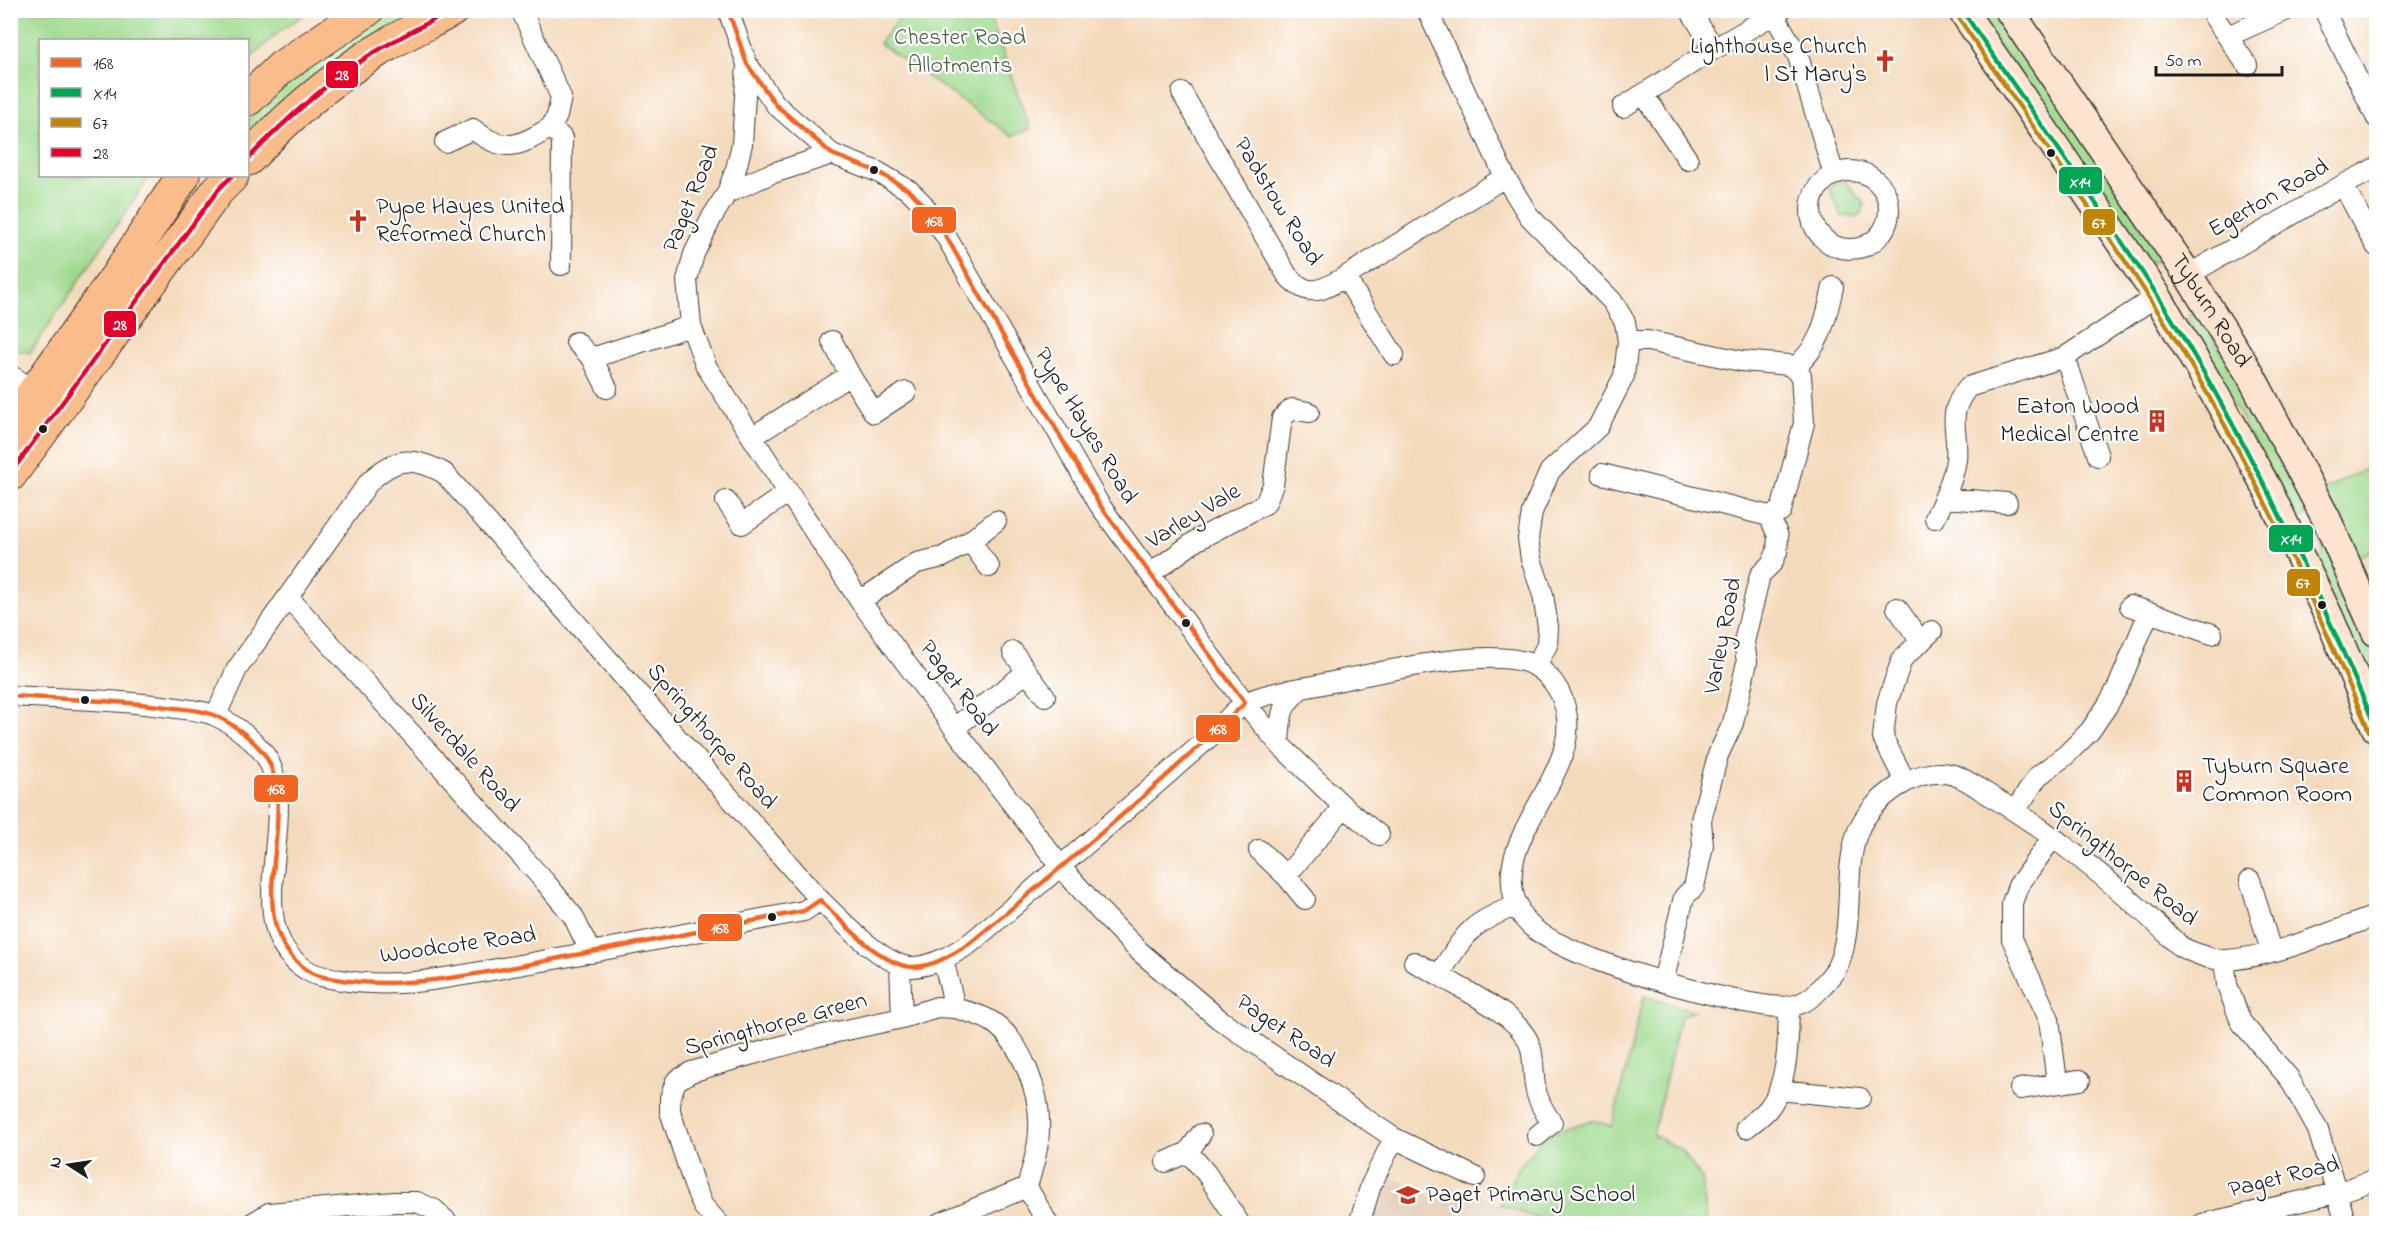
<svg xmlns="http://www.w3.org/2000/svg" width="2387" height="1234" viewBox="0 0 2387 1234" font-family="'Indie Flower',sans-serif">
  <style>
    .built { fill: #e2cbb2 }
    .green { fill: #9ed98d; stroke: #5d7a54; stroke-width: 1.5 }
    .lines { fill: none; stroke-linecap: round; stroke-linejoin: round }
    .street-casing { stroke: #3c3834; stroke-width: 22 }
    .secondary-casing { stroke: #3c3834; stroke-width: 31 }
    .highway-casing { stroke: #3c3834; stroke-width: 35 }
    .street { stroke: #fff; stroke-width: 20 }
    .secondary { stroke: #fde4d0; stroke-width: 28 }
    .highway { stroke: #f9bc8a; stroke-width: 33 }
    .bus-1-casing { stroke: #fff; stroke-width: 9 }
    .bus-2-casing { stroke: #fff; stroke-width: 9 }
    .bus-3-casing { stroke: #fff; stroke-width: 9 }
    .bus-4-casing { stroke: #fff; stroke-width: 9 }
    .bus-1 { stroke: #f26522; stroke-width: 4.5 }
    .bus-2 { stroke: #00a651; stroke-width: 4.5 }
    .bus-3 { stroke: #c08407; stroke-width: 4.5 }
    .bus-4 { stroke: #e4002b; stroke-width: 4.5 }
    .bus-dot { fill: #1c1c1c; stroke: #fff; stroke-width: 2 }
    .labels { text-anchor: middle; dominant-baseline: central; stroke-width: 4.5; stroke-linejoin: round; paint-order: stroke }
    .park-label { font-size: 24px; fill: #4a5e44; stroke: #fff }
    .poi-label { font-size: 24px; fill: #1c1c1c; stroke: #fff; text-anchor: start }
    .street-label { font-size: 24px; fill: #1c1c1c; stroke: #fff }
    .line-badge { stroke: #fff; stroke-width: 2 }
    .badge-label { font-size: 16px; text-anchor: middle; font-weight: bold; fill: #fff }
  </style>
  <rect width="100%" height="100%" fill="#fff"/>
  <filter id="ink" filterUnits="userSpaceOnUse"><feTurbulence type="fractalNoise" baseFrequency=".0167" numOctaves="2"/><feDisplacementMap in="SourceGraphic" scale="12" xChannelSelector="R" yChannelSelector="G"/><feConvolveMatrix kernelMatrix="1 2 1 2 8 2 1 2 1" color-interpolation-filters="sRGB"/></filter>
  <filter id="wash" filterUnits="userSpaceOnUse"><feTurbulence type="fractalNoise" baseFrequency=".008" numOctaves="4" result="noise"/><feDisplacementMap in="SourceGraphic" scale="24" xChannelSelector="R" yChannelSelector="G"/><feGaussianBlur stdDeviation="1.35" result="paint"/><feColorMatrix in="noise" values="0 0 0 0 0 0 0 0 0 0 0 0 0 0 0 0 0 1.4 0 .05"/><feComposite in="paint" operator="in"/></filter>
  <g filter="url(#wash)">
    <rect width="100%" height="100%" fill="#f4dabc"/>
    <path class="built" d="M 1392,1178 L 1448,1201 L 1455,1190 L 1461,1189 L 1549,1223 L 1373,1224 L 1378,1203 Z"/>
    <path class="green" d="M 10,11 L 309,11 L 280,31 L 248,60 L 248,40 L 40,40 L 40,176 L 150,176 L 30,353 L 11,349 Z
      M 388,11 L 430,11 L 248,145 L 248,120 L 295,73 L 334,43 Z
      M 905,11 L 988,11 L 1030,129 L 1012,136 L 879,43 Z
      M 1975,11 L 2002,11 L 2164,255 L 2159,261 L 2150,262 Z
      M 1845,181 L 1864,204 L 1860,216 L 1842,216 L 1830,189 L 1834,184 Z
      M 2197,310 L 2314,510 L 2296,521 L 2188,320 L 2189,315 Z
      M 2376,464 L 2376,549 L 2357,557 L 2324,489 Z
      M 2322,535 L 2326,535 L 2376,651 L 2376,701 L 2315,565 L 2323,555 L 2319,539 Z
      M 1644,996 L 1694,1011 L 1680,1017 L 1653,1135 L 1681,1150 L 1702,1179 L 1707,1223 L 1549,1223 L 1500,1204 L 1517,1170 L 1546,1135 L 1592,1120 L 1612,1126 Z"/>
  </g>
  <g filter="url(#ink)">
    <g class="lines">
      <g class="street-casing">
        <path id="street" d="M 521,10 L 561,97 L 557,116 L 551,127 L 562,138 L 561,265
          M 728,10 L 747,64 L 776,105 L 832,154 L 878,172 L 910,191 L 922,203 L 947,238 L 1099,504 L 1114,525 L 1245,703 L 1279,744 L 1344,807 L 1379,835
          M 1427,10 L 1505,177 L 1529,216 L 1612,301 L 1625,322 L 1628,341 L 1624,376 L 1598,427 L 1550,471 L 1532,512 L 1528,539 L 1531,559 L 1543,595 L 1548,627 L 1547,645 L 1536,666
          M 1690,10 L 1714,49
          M 2324,10 L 2376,117
          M 1774,15 L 1798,56 L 1834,175
          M 2214,17 L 2247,65
          M 2228,36 L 2287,10
          M 747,64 L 742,144 L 736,169 L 727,193 L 712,217 L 694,254 L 687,280 L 691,326 L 706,366 L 752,437 L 860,601 L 954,728 L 1061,867 L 1099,910 L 1139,951 L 1219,1019 L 1394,1138 L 1475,1177
          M 1182,93 L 1287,275 C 1308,299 1321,291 1345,277 L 1505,177
          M 1644,95 L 1688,160
          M 1623,107 L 1714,49 L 1781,10
          M 445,142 L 473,129 C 504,154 519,147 551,127
          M1811 210a39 39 0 1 1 78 0a39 39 0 1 1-78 0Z
          M 2343,185 L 2376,246
          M 727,193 L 770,174 L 832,154
          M 2188,275 L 2343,185 L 2376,168
          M 1345,277 L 1394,355
          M 1628,341 L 1648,341 L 1741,361 L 1789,365 L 1801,375 L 1804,423 L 1781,511 L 1769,516
          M 576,342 L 592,358
          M 2065,357 L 2098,456
          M 1794,368 C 1822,345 1825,321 1833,287
          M 10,375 L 35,391
          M 850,375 L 874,413 L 906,392
          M 607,388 L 592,358 L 691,326
          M 752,437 L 850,375 L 832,341
          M 1602,474 L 1769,516
          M 1945,498 L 2007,503
          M 726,501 L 742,524 L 789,492
          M 1935,518 C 1944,500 1953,480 1956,460 C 1959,428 1945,416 1968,387 L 2065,357 L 2157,296
          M 970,541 L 989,567
          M 1150,574 L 1197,540 L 1265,504 L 1273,485 L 1282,418 L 1292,409 L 1309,412
          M 288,597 L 546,883 L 573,916 L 591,953
          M 860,601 L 917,563 L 943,557 L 970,541 L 996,521
          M 2130,606 L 2149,612
          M 1897,608 L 1921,642
          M 1027,672 L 1045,696
          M 10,696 C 66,699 122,700 177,708 C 189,710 204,710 216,716 C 234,724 260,744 269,762 C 300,824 234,934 312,973 C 320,977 332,978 341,980 C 404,991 469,973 531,963 C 623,947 713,928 804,911 L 820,900
          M 216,715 L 237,669 L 369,482 C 395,457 412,456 444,473 L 820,900 C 840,919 885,968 913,967 C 933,966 952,955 969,944 C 1037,887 1104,829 1171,771 C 1187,756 1204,743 1219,728 C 1227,720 1236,708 1246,703 C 1260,695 1293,689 1308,687 C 1357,678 1493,642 1535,666 C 1548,673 1559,688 1563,701 C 1591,776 1476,842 1523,917 C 1547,956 1715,998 1762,1005 C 1786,1009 1803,1008 1820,989 C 1825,982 1833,975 1837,967 C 1856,925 1842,874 1858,831 C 1871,799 1918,764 1954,775 C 1967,779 1982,791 1994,798 C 2062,839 2124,892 2181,947 C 2194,953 2210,960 2225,960 C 2272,958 2332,931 2376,916
          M 954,728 L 1027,672 L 1013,652
          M 1279,744 C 1281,715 1279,708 1301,688
          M 1905,781 L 1883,738 L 1887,703 L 1902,659 L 1932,631
          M 2015,811 L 2038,776 L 2066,755 L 2090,731 L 2107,706 L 2118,687 L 2149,612 L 2212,634
          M 2053,837 L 2018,886 L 2012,903 L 2012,939 L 2049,1019 L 2057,1082
          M 1259,850 L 1286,876
          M 2250,880 L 2271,951
          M 1305,899 L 1286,876 L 1344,807
          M 1518,905 C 1469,923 1466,933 1439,975 C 1466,992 1524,1017 1531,1049 C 1534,1061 1533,1074 1535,1086 C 1537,1100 1544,1112 1552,1123 L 1537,1136
          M 943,959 L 955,1008 C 968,1012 983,1015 994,1023 C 1022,1043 1041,1095 1039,1129 C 1039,1148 1032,1169 1027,1187 L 1048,1224
          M 2224,960 L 2227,985 L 2241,1022 L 2289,1078 L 2318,1130 L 2346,1224
          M 1414,962 L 1439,975
          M 1663,982 L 1684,897 L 1694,887 L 1703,846 L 1701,820 L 1718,755 L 1733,723 L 1747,662 L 1744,642 L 1760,575 L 1772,563 L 1777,552 L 1778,536 L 1769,516
          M 902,1018 L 937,1007 L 955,1008
          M 2020,1089 L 2080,1080
          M 1779,1090 L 1860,1098
          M 1746,1128 C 1753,1122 1762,1116 1768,1109 C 1789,1083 1788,1040 1789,1008
          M 1201,1134 L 1188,1152 L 1206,1173 L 1240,1224
          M 1166,1162 L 1188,1152
          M 251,1224 L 269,1213 L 395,1202 L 417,1202 L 435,1210 L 449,1224
          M 719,1224 L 703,1206 L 694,1185 L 670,1111 L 670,1098 L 676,1081 L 691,1072 L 739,1058 L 814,1037 L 902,1018 L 900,965
          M 938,1224 L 1027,1187
          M 1359,1224 L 1371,1185 L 1394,1138
          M 2202,1224 L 2337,1193 L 2376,1179"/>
      </g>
      <g class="secondary-casing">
        <g id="secondary">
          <path d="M 1962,10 L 2157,296 L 2221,405 L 2268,490 L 2329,617 L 2376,728"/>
          <path id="s1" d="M 2009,10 L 2188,275 L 2250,374 L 2327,520 L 2376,632"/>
        </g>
      </g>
      <g class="highway-casing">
        <path id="highway" d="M 248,99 L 282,67 L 367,10
          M 248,159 C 289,115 335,75 387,45 C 408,32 431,22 452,10
          M 10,426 L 117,276 L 183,176
          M 10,475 L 218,190 L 232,176"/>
      </g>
      <use href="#street" class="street"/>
      <use href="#secondary" class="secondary"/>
      <use href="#highway" class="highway"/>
      <g class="bus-1-casing">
        <path id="bus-1" d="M 10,696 C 63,699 115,700 167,707 C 181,709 197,709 211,714 C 222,718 233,725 242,732 C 252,740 263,750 269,762 C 299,828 235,928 312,973 C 319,977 328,978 336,979 C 412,993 510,967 586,953 C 659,940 731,925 804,911 L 820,900 C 842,921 881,966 913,967 C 933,967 953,954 969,944 C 1063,866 1157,788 1245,703 L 1099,504 L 947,238 L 922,203 L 910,191 L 878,172 L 832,154 L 776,105 L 747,64 L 728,10"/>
      </g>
      <g class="bus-2-casing">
        <path id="bus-2" d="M 1962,10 C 2027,105 2095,199 2157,295 C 2244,432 2313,579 2376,728"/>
      </g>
      <g class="bus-3-casing">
        <path id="bus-3" d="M 1956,14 C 2020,109 2088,203 2150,299 C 2238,435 2306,582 2369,731"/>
      </g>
      <g class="bus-4-casing">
        <path id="bus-4" d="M 248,159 C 284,121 323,86 367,57 C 394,40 423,26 451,10
          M 10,474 L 218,190 L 232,176"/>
      </g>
      <use href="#bus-1" class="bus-1"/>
      <use href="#bus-2" class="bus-2"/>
      <use href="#bus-3" class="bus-3"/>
      <use href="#bus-4" class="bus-4"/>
    </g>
  </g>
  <defs>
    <g id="church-bare" transform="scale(1.8)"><path d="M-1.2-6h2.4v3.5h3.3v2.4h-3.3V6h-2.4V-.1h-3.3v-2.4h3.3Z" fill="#c8321e" stroke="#fff" stroke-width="2.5" paint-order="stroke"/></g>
    <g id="building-bare" transform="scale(1.8)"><path d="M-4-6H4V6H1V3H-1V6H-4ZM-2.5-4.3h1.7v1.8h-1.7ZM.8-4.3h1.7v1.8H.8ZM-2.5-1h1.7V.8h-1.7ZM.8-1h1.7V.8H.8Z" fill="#c8321e" stroke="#fff" stroke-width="2.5" paint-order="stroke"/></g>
    <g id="school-bare" transform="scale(1.8)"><path d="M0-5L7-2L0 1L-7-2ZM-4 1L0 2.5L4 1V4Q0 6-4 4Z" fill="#c8321e" stroke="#fff" stroke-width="2.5" paint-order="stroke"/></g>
  </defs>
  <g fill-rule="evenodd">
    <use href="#church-bare" x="1885" y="61"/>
    <use href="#church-bare" x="358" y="221"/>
    <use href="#building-bare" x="2157" y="421"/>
    <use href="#building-bare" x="2184" y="781"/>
    <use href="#school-bare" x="1408" y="1195"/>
  </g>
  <g class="bus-dot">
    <circle cx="2051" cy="153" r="5"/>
    <circle cx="874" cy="170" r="5"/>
    <circle cx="43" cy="429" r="5"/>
    <circle cx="2322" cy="605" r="5"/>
    <circle cx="1186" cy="623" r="5"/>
    <circle cx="85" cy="700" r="5"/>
    <circle cx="772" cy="917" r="5"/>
  </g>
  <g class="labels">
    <g class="park-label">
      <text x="960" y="38">Chester Road<tspan x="960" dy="28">Allotments</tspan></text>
    </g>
    <g class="poi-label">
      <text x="1867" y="47" text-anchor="end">Lighthouse Church<tspan x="1867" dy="28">| St Mary's</tspan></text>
      <text x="376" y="207">Pype Hayes United<tspan x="376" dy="28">Reformed Church</tspan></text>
      <text x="2139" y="407" text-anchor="end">Eaton Wood<tspan x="2139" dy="28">Medical Centre</tspan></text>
      <text x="2202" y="767">Tyburn Square<tspan x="2202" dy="28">Common Room</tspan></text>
      <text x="1426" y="1195">Paget Primary School</text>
    </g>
    <g class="street-label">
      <text transform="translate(692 199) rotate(-68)">Paget Road</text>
      <text transform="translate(2269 199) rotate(-30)">Egerton Road</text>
      <text transform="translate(1277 202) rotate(58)">Padstow Road</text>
      <text stroke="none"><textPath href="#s1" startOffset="362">Tyburn Road</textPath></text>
      <text transform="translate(1085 426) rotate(59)">Pype Hayes Road</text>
      <text transform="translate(1194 517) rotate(-31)">Varley Vale</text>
      <text transform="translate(1724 636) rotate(-79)">Varley Road</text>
      <text transform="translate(958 689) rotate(53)">Paget Road</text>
      <text transform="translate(711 737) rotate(49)">Springthorpe Road</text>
      <text transform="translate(464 753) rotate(48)">Silverdale Road</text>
      <text transform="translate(2122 864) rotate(39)">Springthorpe Road</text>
      <text transform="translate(458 946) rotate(-8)">Woodcote Road</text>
      <text transform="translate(776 1025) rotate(-15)">Springthorpe Green</text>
      <text transform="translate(1285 1032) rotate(34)">Paget Road</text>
      <text transform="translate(2284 1178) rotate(-14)">Paget Road</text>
    </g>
  </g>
  <g class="line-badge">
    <rect x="325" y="60" width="34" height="29" rx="6" fill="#e4002b"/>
    <rect x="2058" y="166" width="45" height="29" rx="6" fill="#00a651"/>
    <rect x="911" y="206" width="46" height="28" rx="6" fill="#f26522"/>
    <rect x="2082" y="208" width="34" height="28" rx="6" fill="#c08407"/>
    <rect x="103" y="310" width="34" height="28" rx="6" fill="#e4002b"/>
    <rect x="2268" y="524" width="46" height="29" rx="6" fill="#00a651"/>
    <rect x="2286" y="568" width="35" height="29" rx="6" fill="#c08407"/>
    <rect x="1195" y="714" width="46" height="29" rx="6" fill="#f26522"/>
    <rect x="253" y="774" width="46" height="29" rx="6" fill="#f26522"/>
    <rect x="697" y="913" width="46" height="29" rx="6" fill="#f26522"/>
  </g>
  <g class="badge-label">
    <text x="342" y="80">28</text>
    <text x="2080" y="187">X14</text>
    <text x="934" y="226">168</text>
    <text x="2099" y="228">67</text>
    <text x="120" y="330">28</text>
    <text x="2291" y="544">X14</text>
    <text x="2303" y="588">67</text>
    <text x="1218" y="734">168</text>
    <text x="276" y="794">168</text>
    <text x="720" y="933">168</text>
  </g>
  <rect width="2387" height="1234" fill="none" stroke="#fff" stroke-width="36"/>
  <rect x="39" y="39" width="210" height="138" fill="#ffffff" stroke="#a4a4a4" stroke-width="1.5"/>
  <rect x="51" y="58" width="30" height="9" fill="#f26522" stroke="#a4a4a4" stroke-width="1.5"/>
  <text x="93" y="69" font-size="18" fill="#1c1c1c">168</text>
  <rect x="51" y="88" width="30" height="9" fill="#00a651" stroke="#a4a4a4" stroke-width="1.5"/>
  <text x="93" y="99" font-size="18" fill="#1c1c1c">X14</text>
  <rect x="51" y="118" width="30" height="9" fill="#c08407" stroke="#a4a4a4" stroke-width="1.5"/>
  <text x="93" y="129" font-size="18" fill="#1c1c1c">67</text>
  <rect x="51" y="148" width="30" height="9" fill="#e4002b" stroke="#a4a4a4" stroke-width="1.5"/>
  <text x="93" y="159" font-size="18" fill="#1c1c1c">28</text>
  <g transform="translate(69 1165) rotate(282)" stroke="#ffffff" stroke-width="4.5" paint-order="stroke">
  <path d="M0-4.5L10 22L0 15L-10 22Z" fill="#1c1c1c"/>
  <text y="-9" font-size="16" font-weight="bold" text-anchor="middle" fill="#1c1c1c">N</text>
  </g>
  <path d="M2156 66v9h126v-9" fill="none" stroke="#1c1c1c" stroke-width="3"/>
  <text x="2165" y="66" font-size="18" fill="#1c1c1c" stroke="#ffffff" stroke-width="4.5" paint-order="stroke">50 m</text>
</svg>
